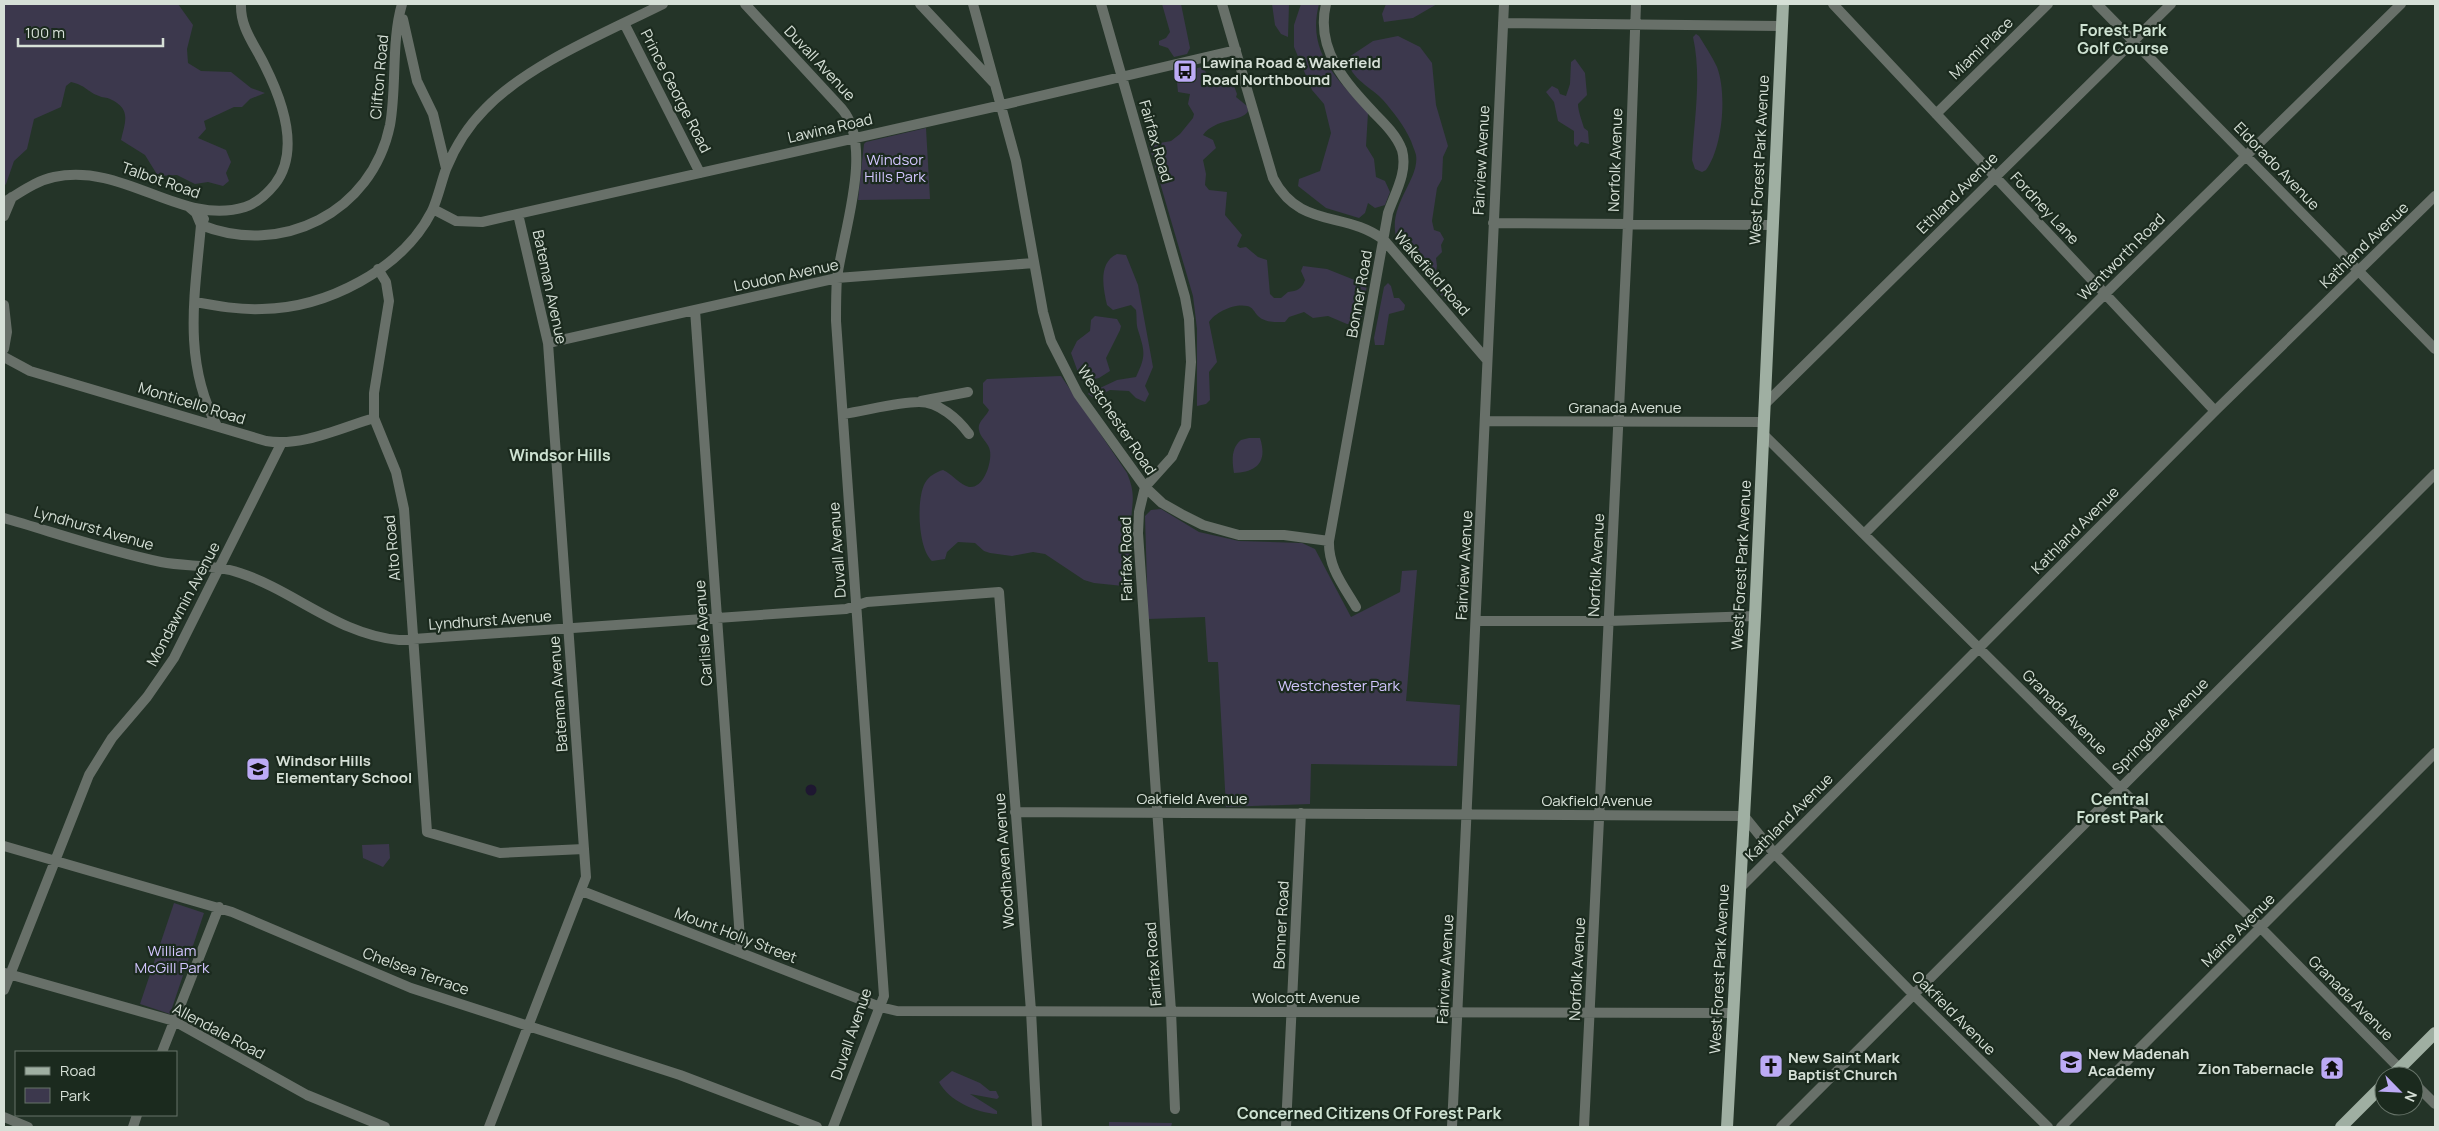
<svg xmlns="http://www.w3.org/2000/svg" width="2439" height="1131" viewBox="0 0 2439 1131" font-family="Manrope,sans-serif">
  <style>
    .green { fill: #3c384d }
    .water { fill: #1e1731 }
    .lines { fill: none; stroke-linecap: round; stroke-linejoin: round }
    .minor { stroke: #687069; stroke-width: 10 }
    .major { stroke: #9fafa2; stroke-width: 12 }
    .labels { text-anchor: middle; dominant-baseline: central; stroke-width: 4.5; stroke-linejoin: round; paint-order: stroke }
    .street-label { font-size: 15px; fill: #d6e0d7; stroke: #1b2a1e }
    .poi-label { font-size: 15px; font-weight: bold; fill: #d6e0d7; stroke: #1b2a1e; text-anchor: start }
    .park-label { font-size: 15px; fill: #d2c5fe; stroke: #1b2a1e }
    .neighbourhood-label { font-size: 16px; font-weight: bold; fill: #cee2d2; stroke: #1b2a1e }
  </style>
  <rect width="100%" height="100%" fill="#243428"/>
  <path class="green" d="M 4,4 L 178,4 L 193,25 L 187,49 L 188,63 L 201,71 L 231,72 L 251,88 L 265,93 L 250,99 L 242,107 L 234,107 L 204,121 L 206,129 L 198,138 L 226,150 L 231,162 L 226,173 L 229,181 L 223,186 L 208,182 L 195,184 L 177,175 L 158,176 L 145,155 L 121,140 C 125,122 132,109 110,99 C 107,97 102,98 99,96 C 86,91 87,86 71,82 L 66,86 L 61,107 L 34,119 L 27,149 L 14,161 L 6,184 L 4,186 Z
    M 1162,4 L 1181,4 L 1190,48 L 1187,54 L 1174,57 L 1168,48 L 1159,45 L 1159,41 L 1166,38 L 1170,32 Z
    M 1272,4 L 1289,4 L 1288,37 L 1281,34 L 1275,25 Z
    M 1301,4 L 1319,4 C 1306,54 1339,80 1368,113 L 1366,146 L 1374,159 L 1376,177 L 1385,181 L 1390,192 L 1385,205 L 1375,208 L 1368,203 L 1365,213 L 1359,218 L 1326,208 L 1298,186 L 1299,179 L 1320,171 L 1331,133 L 1324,104 L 1312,90 L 1294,47 L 1294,25 Z
    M 1386,4 L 1437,4 L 1413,18 L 1384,22 L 1382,14 Z
    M 1696,34 L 1699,36 C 1705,46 1712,56 1717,67 C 1727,93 1723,147 1706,170 L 1702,172 L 1695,169 L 1692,160 C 1694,119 1702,78 1693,37 Z
    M 1398,36 L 1420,47 L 1432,63 L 1436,105 L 1448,146 L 1443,157 L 1442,179 L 1437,188 L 1432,221 L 1434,230 L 1440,232 L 1444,239 L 1441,245 L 1442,252 L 1436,258 L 1437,266 L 1435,277 L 1440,286 L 1458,294 L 1458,296 L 1452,302 L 1446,301 L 1398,243 C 1384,207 1420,181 1416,155 C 1415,151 1412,144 1411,141 C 1404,125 1394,113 1383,100 C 1373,88 1345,76 1349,57 L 1373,41 Z
    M 1575,59 L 1585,73 L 1587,95 L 1578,104 C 1578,111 1582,121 1584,128 L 1588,131 L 1589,144 L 1581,142 L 1577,147 L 1574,144 L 1574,131 L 1558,121 L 1554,102 L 1546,92 L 1552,86 L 1558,89 L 1560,94 L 1566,96 L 1570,84 L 1571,62 Z
    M 1202,67 L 1208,75 C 1227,77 1230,72 1237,94 L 1236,97 L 1247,106 L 1248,111 C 1243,122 1215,118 1203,135 L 1213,140 L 1216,148 L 1203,160 L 1206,174 L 1205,185 L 1209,190 L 1227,192 L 1225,215 L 1242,235 L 1237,246 L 1240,248 L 1246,247 L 1258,257 L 1267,260 L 1270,294 L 1274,298 L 1281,298 L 1288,292 C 1297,291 1302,289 1305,280 L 1301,271 L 1303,266 L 1327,269 L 1367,285 L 1361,322 L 1359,325 L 1347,324 L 1328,316 L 1313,318 L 1304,312 L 1289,317 L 1285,322 C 1276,322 1265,323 1258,316 C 1254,312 1253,307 1247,306 C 1235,303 1215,312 1209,322 L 1217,362 L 1209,372 L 1210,400 L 1206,404 L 1197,406 L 1197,329 L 1193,296 L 1149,145 L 1171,141 L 1180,134 L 1193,118 L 1194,114 L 1188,104 L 1190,94 L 1178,92 L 1176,73 Z
    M 926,128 L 930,199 L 858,200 L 864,144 L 866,142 Z
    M 1117,254 L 1126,255 L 1138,285 L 1153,367 L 1145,386 L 1149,394 L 1145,402 L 1136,398 L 1129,391 L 1110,390 L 1094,398 L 1088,394 L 1092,389 L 1100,388 L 1117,380 L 1136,377 C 1146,356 1145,352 1138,330 C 1136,324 1137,317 1136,310 L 1131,305 L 1113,310 L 1107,305 C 1103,287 1098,263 1117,254 Z
    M 1388,283 L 1391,286 L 1394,298 L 1399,298 L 1405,305 L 1404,310 L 1389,314 L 1384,345 L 1375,345 L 1374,338 L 1384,287 Z
    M 1095,316 L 1117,319 L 1121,326 L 1120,330 L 1106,358 L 1110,371 L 1099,378 L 1085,381 L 1079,375 L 1071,353 L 1077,341 L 1090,331 L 1091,320 Z
    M 1061,376 L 1127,473 C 1137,497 1131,503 1131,527 C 1131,546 1138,570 1123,586 L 1094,583 L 1084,580 L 1045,554 L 1033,552 L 1012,556 L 990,553 L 984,551 L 975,543 L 958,542 L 947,552 L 945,559 L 932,561 C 918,549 916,499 925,483 C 929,476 936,472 943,470 C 952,474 960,485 969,487 C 984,489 992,462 990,451 C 989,443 980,438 979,430 C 977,422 986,417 989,410 L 983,403 L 983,383 L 987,379 Z
    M 1249,438 L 1260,438 C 1268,463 1256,472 1234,473 C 1232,461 1231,448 1241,440 Z
    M 1161,509 L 1199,532 L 1239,541 L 1302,543 L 1315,549 L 1351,617 L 1400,592 L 1402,571 L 1417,570 L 1406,701 L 1460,705 L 1457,766 L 1311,764 L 1310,804 L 1226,807 L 1218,662 L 1208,662 L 1205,617 L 1148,619 L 1145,516 L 1151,510 Z
    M 389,844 L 390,858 L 383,867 L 363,858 L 362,845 Z
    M 174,903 L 204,913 L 170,1014 L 140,1004 Z
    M 952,1071 L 980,1083 L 990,1091 L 996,1091 L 999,1097 L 997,1099 L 970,1094 L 997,1111 L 997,1114 C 977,1113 949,1101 939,1082 Z
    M 1109,1122 L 1172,1123 L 1171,1127 L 1109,1127 Z"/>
  <path class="water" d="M805.5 790a5.5 5.5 0 1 1 11 0a5.5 5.5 0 1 1-11 0Z"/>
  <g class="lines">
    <path class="minor" d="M 745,4 L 842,109 C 874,147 843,232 837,278 C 836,292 836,306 836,321 L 884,996 L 833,1127
      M 920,4 L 994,83
      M 973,4 L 1016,161 L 1043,312 L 1051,341 L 1078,394 L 1145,487 L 1162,503 L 1183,515 L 1203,525 L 1239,535 L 1284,535 L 1329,541
      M 1101,4 L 1185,297 L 1189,319 L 1191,362 L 1186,426 L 1172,457 L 1145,487 L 1139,512 L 1138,533 L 1171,1011 L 1175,1109
      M 1222,4 L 1273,178 C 1300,230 1345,210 1384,240 L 1487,360
      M 1326,4 C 1315,50 1346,83 1375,114 C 1385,124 1397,136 1402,150 C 1408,172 1395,193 1388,213 L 1329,541 C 1328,567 1343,585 1356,607
      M 1833,4 L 2215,411
      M 2097,4 L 2435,349
      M 403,19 L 417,81 L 433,114 L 446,168
      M 624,23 L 700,173
      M 1503,23 L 1782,26
      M 1936,114 L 2048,4
      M 4,202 C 20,193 35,181 54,177 C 125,162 181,227 245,207 C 257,203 267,194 275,184 C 301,150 282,100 265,66 C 255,45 240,28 241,4
      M 189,207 L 196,213 L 201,225 C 281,257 372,213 390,125 C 397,86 391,42 402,4
      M 433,209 L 456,221 L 482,222 L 1002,105 L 1236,50
      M 4,216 L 12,197
      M 204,219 L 201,225 C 195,294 182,361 217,426
      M 1493,223 L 1773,225
      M 378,269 L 386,282 L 389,301 L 374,393 L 374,418 L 396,472 L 404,509 L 427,832 L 500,853 L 584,849
      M 195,302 C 217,306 239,310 262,309 C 326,308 402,270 432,211 C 438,198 441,183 446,169 C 455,147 469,125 485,109 C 528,64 607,32 663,4
      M 4,305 L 7,332 L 4,349
      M 695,310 L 741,953
      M 548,343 L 837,278 L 1034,263
      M 4,357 L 30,371 L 266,441 C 302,447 340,428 374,418
      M 921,401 L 968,392
      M 1764,405 L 2171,4
      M 843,414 C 865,411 897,402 919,402 C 939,402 958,419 969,434
      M 1486,421 L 1764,422
      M 1763,434 L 2261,928 L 2407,1076
      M 4,518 C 56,533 108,551 161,562 C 187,567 214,564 240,573 C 295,591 339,635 399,640 L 846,609 L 867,602 L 999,592 L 1031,1011 L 1037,1127
      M 1864,534 L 2105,294 L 2401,4
      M 1476,621 L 1609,621 L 1755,616
      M 1015,812 L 1744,816 L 1774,853 L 1913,994 L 2048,1127
      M 4,846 L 232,912 L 411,988 L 680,1075 L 817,1127
      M 1740,888 L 2215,411 L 2435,196
      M 582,891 L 880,1007 L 897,1011 L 1733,1013
      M 5,973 L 174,1021 L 307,1095 L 385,1127
      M 4,990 L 89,775 L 112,738 L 147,697 L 174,658 L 281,444
      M 162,1052 L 219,907
      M 2414,1083 L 2435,1104
      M 4,1117 L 28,1127
      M 133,1127 L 137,1115
      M 489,1127 L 586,877 L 548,343 L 518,214
      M 1286,1127 L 1301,813
      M 1452,1127 L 1504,4
      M 1584,1127 L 1628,224 L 1636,4
      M 1781,1127 L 2435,474
      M 2061,1127 L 2435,753"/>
    <path class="major" d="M 2392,1076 L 2435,1033
      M 1727,1127 L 1755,616 L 1783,4
      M 2341,1127 L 2384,1084"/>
  </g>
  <defs>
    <g id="bus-square" transform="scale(1.25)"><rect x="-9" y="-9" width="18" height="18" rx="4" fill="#bcaaf5" stroke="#1b2a1e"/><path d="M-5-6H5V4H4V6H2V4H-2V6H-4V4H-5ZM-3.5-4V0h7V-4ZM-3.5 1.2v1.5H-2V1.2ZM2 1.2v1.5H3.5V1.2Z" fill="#111"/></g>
    <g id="school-square" transform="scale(1.25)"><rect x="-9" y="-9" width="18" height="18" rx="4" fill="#bcaaf5" stroke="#1b2a1e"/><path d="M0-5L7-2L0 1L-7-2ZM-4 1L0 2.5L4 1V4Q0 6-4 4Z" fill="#111"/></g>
    <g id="church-square" transform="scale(1.25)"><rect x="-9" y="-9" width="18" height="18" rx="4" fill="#bcaaf5" stroke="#1b2a1e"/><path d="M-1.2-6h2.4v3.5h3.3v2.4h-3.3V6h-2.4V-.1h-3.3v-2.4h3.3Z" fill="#111"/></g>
    <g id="temple-square" transform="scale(1.25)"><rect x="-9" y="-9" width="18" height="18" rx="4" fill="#bcaaf5" stroke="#1b2a1e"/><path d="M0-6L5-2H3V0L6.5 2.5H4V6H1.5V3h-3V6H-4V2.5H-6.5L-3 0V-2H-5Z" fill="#111"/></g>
  </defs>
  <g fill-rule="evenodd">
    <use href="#bus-square" x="1185" y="71"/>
    <use href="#school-square" x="258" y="769"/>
    <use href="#school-square" x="2071" y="1062"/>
    <use href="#church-square" x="1771" y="1066"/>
    <use href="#temple-square" x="2332" y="1068"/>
  </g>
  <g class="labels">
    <g class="street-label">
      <text transform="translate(1981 48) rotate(-44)">Miami Place</text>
      <text transform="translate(820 63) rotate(47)">Duvall Avenue</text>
      <text transform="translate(379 77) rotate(-85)">Clifton Road</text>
      <text transform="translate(676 91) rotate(63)">Prince George Road</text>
      <text transform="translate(830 128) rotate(-13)">Lawina Road</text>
      <text transform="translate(1156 141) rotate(74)">Fairfax Road</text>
      <text transform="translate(1481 160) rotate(-87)">Fairview Avenue</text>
      <text transform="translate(1615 160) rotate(-88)">Norfolk Avenue</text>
      <text transform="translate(1759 160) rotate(-87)">West Forest Park Avenue</text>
      <text transform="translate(2277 166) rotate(46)">Eldorado Avenue</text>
      <text transform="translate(161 180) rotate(19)">Talbot Road</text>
      <text transform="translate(1957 193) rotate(-45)">Ethland Avenue</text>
      <text transform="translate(2045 208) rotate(47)">Fordney Lane</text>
      <text transform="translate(2364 245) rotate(-44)">Kathland Avenue</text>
      <text transform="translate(2121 257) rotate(-45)">Wentworth Road</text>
      <text transform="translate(1432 273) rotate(49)">Wakefield Road</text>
      <text transform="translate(786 275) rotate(-12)">Loudon Avenue</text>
      <text transform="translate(550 287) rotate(78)">Bateman Avenue</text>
      <text transform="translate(1359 294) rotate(-80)">Bonner Road</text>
      <text transform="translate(192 403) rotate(17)">Monticello Road</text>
      <text x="1625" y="407">Granada Avenue</text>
      <text transform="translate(1117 420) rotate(56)">Westchester Road</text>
      <text transform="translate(94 528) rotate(16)">Lyndhurst Avenue</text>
      <text transform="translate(2075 530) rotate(-45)">Kathland Avenue</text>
      <text transform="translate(392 548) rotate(-95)">Alto Road</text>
      <text transform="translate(837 550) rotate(-94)">Duvall Avenue</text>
      <text transform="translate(1126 559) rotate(-91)">Fairfax Road</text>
      <text transform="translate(1464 565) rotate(-87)">Fairview Avenue</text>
      <text transform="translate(1596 565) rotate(-87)">Norfolk Avenue</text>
      <text transform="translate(1741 565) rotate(-87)">West Forest Park Avenue</text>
      <text transform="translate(183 604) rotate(-62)">Mondawmin Avenue</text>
      <text transform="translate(490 620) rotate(-4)">Lyndhurst Avenue</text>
      <text transform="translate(703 633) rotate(-94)">Carlisle Avenue</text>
      <text transform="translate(558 694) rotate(-94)">Bateman Avenue</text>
      <text transform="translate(2065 712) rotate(45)">Granada Avenue</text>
      <text transform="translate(2160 726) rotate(-45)">Springdale Avenue</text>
      <text x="1192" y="798">Oakfield Avenue</text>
      <text x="1597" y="800">Oakfield Avenue</text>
      <text transform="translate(1789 817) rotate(-45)">Kathland Avenue</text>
      <text transform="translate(1004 861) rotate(-94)">Woodhaven Avenue</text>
      <text transform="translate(1281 925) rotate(-87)">Bonner Road</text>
      <text transform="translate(2238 930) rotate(-45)">Maine Avenue</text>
      <text transform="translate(736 935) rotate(21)">Mount Holly Street</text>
      <text transform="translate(1153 964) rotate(-94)">Fairfax Road</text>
      <text transform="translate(1445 969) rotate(-87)">Fairview Avenue</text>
      <text transform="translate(1577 969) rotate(-87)">Norfolk Avenue</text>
      <text transform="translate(1719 969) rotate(-87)">West Forest Park Avenue</text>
      <text transform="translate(416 971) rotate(20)">Chelsea Terrace</text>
      <text x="1306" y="997">Wolcott Avenue</text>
      <text transform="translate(2351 998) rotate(45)">Granada Avenue</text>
      <text transform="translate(1954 1013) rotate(45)">Oakfield Avenue</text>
      <text transform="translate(219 1031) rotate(28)">Allendale Road</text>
      <text transform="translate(851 1034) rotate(-71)">Duvall Avenue</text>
    </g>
    <g class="poi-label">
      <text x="1202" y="62">Lawina Road &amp; Wakefield<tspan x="1202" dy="17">Road Northbound</tspan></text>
      <text x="276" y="760">Windsor Hills<tspan x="276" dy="17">Elementary School</tspan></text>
      <text x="2088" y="1053">New Madenah<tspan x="2088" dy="17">Academy</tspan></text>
      <text x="1788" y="1057">New Saint Mark<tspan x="1788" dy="17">Baptist Church</tspan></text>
      <text x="2314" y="1068" text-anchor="end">Zion Tabernacle</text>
    </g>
    <g class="park-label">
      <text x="895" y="159">Windsor<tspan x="895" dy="17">Hills Park</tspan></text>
      <text x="1339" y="685">Westchester Park</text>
      <text x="172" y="950">William<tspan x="172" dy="17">McGill Park</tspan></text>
    </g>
    <g class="neighbourhood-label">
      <text x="2123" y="30">Forest Park<tspan x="2123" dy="18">Golf Course</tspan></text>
      <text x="560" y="455">Windsor Hills</text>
      <text x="2120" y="799">Central<tspan x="2120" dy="18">Forest Park</tspan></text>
      <text x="1369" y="1113">Concerned Citizens Of Forest Park</text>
    </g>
  </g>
  <rect width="2439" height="1131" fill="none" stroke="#d6e0d7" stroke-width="10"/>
  <rect x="15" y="1051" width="162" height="65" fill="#1b2a1e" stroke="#667368"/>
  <rect x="25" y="1067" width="25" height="8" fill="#9fafa2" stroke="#667368"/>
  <text x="60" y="1076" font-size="15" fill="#d6e0d7">Road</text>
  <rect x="25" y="1088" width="25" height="15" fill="#3c384d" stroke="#667368"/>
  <text x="60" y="1101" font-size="15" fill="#d6e0d7">Park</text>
  <g transform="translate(2399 1091) rotate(114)"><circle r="24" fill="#1b2a1e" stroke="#667368"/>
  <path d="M0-4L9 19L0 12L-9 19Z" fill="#bcaaf5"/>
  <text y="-8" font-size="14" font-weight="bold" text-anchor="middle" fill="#d6e0d7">N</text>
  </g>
  <path d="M18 38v8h145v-8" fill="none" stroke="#d6e0d7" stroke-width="2.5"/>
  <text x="25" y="38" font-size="15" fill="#d6e0d7" stroke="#1b2a1e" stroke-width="4" paint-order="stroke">100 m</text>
</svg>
